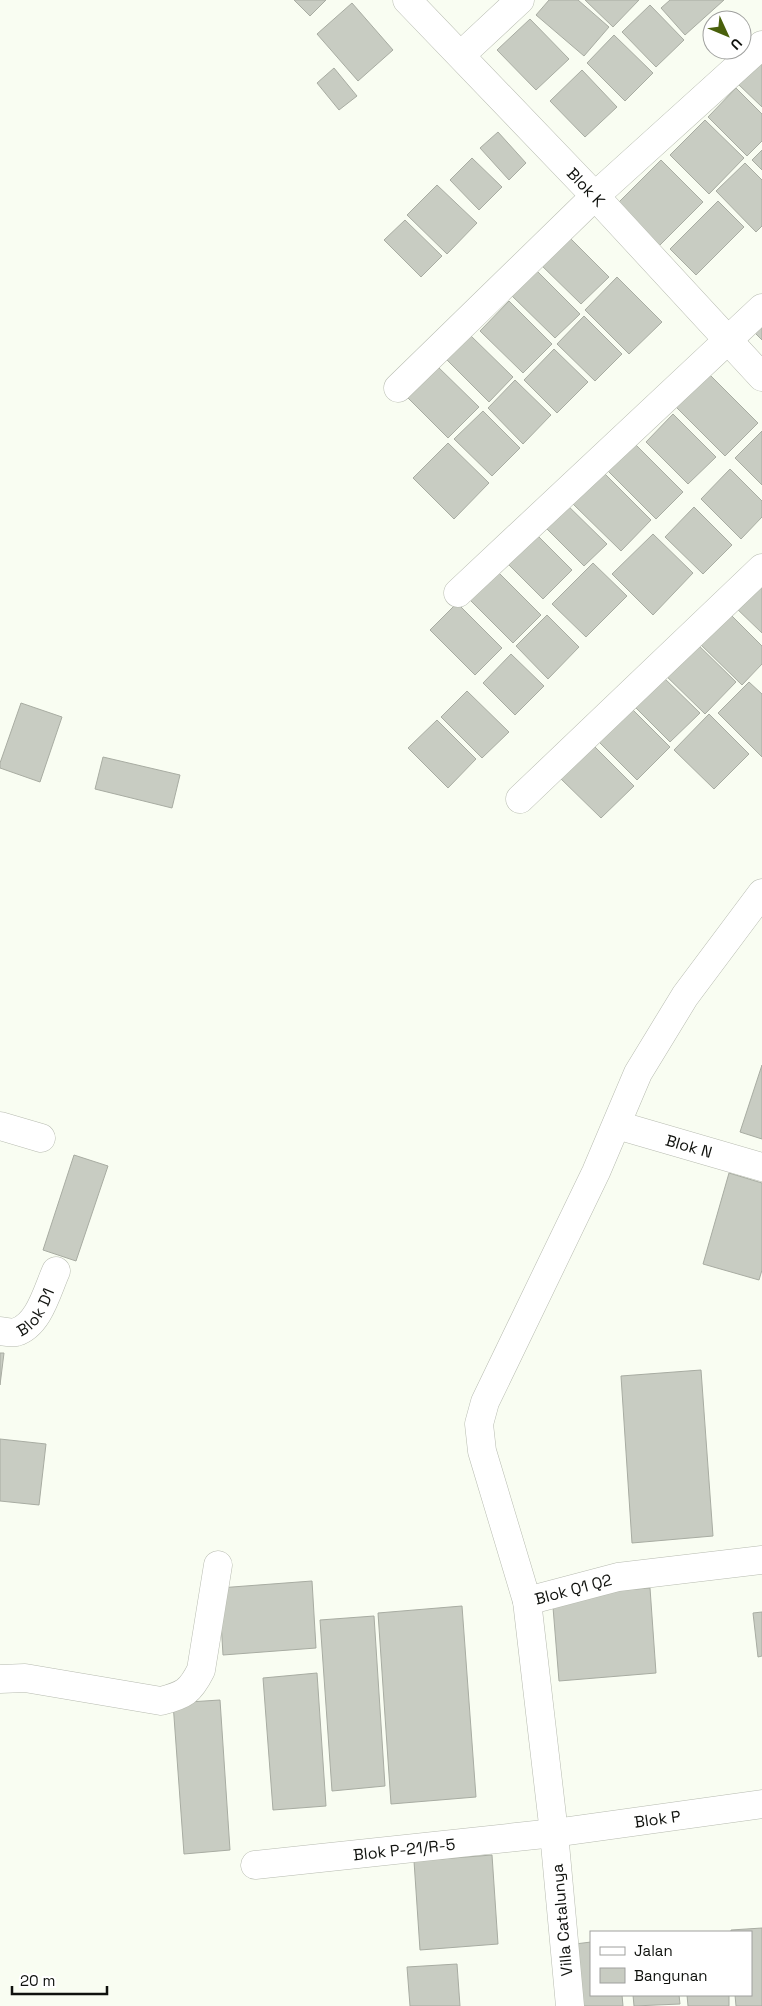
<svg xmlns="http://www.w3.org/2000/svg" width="762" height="2006" viewBox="0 0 762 2006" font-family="'Space Grotesk',sans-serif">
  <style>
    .building { fill: #c8ccc2; stroke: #a8aca2 }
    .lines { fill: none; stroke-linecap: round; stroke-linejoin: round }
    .street-casing { stroke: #b7bbb0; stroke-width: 29 }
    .street { stroke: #fff; stroke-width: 28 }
    .labels { text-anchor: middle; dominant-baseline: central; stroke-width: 5; stroke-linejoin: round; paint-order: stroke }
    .street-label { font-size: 16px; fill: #0f110d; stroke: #fff }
  </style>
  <rect width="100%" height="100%" fill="#f9fdf2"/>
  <path class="building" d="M 294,0 L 326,0 L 310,16 Z
    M 549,0 L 578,0 L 609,27 L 584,56 L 536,15 Z
    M 585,0 L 639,0 L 613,27 Z
    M 670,0 L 724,0 L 685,35 L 661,8 Z
    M 352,3 L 393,50 L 358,81 L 317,34 Z
    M 650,5 L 684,40 L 656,67 L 622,32 Z
    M 530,19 L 569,59 L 536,90 L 497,50 Z
    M 614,35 L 653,73 L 625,101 L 587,63 Z
    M 762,60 L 762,107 L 738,84 Z
    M 334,68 L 357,96 L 339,110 L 317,83 Z
    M 582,70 L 617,107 L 585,137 L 550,101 Z
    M 736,88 L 762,114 L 762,141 L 747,156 L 708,117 Z
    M 705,120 L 744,158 L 709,194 L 670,155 Z
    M 498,132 L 526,163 L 509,180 L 480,148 Z
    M 762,150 L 762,170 L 752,160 Z
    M 472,158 L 502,187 L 479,210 L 450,180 Z
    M 661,160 L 703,202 L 659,246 L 617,204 Z
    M 745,163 L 762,180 L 762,226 L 756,232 L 716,191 Z
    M 437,185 L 477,223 L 447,254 L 407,215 Z
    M 718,201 L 744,227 L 696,275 L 670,249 Z
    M 405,220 L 442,256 L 421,277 L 384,240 Z
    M 567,235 L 609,277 L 581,304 L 539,263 Z
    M 536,270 L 580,314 L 555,338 L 511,295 Z
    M 617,277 L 662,322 L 629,354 L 585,310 Z
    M 509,301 L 552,344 L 523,373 L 480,331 Z
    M 584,316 L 622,354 L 595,381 L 557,344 Z
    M 762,325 L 762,340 L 754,332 Z
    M 470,335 L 513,377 L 489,402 L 446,359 Z
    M 554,349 L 588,382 L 557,413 L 524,380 Z
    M 436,365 L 479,407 L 448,438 L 406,396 Z
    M 705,370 L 758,423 L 725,456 L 672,403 Z
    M 515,380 L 551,415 L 523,444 L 488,408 Z
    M 483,411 L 520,448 L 492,476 L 454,439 Z
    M 673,414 L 716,457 L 688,484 L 646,442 Z
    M 762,431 L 762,485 L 735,458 Z
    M 448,443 L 489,483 L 454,519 L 413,478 Z
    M 635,444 L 683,492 L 656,519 L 608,471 Z
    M 730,469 L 762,501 L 762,517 L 741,539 L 701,499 Z
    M 604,473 L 651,520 L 621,551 L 573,504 Z
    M 560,498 L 607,544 L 584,566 L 538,520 Z
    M 694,507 L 732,545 L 703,574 L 665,537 Z
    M 531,529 L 572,570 L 543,599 L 502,558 Z
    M 653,534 L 693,573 L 653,615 L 612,574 Z
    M 593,563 L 627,596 L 586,637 L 552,604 Z
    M 494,568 L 541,615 L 513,643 L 466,596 Z
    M 762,578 L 762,633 L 734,606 Z
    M 457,603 L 502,648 L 475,675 L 430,630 Z
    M 728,612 L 762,646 L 762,664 L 742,685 L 698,642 Z
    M 547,615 L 579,647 L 548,679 L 516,646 Z
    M 690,637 L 736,682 L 705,714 L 659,669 Z
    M 511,654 L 544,686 L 515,715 L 483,683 Z
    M 661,675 L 700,713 L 670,742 L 632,704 Z
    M 749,682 L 762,694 L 762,757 L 718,713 Z
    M 467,691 L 509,732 L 482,758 L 441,717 Z
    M 624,701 L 670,747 L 637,780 L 591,734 Z
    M 21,703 L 62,717 L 40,782 L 0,768 L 0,763 Z
    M 709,714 L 749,754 L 714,789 L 674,750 Z
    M 437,720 L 476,759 L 448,788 L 408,748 Z
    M 592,744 L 634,786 L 601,818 L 559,777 Z
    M 103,757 L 180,775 L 172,808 L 95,789 Z
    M 762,1065 L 762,1139 L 740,1132 Z
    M 74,1155 L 108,1166 L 76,1261 L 43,1250 Z
    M 729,1173 L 762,1183 L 762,1270 L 759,1280 L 703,1264 Z
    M 0,1353 L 4,1353 L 0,1385 Z
    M 701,1370 L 713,1536 L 632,1543 L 621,1376 Z
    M 0,1439 L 46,1444 L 39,1505 L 0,1501 Z
    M 312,1581 L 316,1648 L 223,1655 L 219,1588 Z
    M 650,1588 L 656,1673 L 559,1681 L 552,1595 Z
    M 462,1606 L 476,1797 L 391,1804 L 378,1613 Z
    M 762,1612 L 762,1656 L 758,1657 L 753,1613 Z
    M 374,1616 L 385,1786 L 332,1791 L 320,1620 Z
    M 317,1673 L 326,1806 L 273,1810 L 263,1678 Z
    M 220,1700 L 230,1850 L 184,1854 L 173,1703 Z
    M 492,1855 L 498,1944 L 420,1950 L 414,1861 Z
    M 762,1928 L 762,2006 L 736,2006 L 735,1995 L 751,1995 L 751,1932 L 731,1932 L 731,1930 Z
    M 591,1942 L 591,1995 L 622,1995 L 623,2006 L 579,2006 L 575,1944 Z
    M 457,1964 L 460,2006 L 410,2006 L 407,1967 Z
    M 633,1995 L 679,1995 L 680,2004 L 634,2006 Z
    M 687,1995 L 729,1995 L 729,2006 L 688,2006 Z"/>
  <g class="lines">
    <g class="street-casing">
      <g id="street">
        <path id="s1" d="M 407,0 L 595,196 L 762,377"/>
        <path d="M 461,55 L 520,0"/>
        <path d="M 398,388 L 595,196 L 762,45"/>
        <path d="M 458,593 L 762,308"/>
        <path d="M 520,799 L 762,568"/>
        <path id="s2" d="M 617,1125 L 762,1167"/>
        <path d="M 0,1126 L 41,1138"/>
        <path id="s3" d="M 0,1331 C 5,1332 11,1333 16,1332 C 39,1325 47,1291 56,1271"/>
        <path d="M 527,1601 L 482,1451 L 479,1424 L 485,1402 L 596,1172 L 638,1073 L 685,996 L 762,893"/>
        <path d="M 0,1679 L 25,1678 L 161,1701 C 184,1695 190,1692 201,1670 L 218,1565"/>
        <path id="s4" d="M 255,1865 L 554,1833 L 762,1804"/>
        <path id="s5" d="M 570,2006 L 554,1833 L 527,1601 L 618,1577 L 762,1560"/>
      </g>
    </g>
    <use href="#street" class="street"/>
  </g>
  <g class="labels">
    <g class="street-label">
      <text stroke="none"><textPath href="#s1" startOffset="259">Blok K</textPath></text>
      <text stroke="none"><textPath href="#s2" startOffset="75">Blok N</textPath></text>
      <text stroke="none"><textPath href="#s3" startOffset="45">Blok D1</textPath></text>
      <text stroke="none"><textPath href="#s5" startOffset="455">Blok Q1 Q2</textPath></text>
      <text stroke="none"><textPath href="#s4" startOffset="405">Blok P</textPath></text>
      <text stroke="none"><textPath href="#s4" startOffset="150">Blok P-21/R-5</textPath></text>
      <text transform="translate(562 1920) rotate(-95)">Villa Catalunya</text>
    </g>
  </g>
  <rect x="590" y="1931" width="162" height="65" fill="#ffffff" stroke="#9fa09e"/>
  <rect x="600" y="1947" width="25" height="8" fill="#ffffff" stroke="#9fa09e"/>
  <text x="634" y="1956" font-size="15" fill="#0f110d">Jalan</text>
  <rect x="600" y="1968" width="25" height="15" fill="#c8ccc2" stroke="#9fa09e"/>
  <text x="634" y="1981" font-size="15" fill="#0f110d">Bangunan</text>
  <g transform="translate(727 35) rotate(134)"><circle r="24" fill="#ffffff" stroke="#9fa09e"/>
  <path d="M0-4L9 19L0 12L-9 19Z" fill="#49600b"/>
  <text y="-8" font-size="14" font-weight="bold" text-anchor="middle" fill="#0f110d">U</text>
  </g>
  <path d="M12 1986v8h95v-8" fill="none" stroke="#0f110d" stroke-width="2.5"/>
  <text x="20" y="1986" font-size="15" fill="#0f110d" stroke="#ffffff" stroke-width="4" paint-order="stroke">20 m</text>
</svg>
